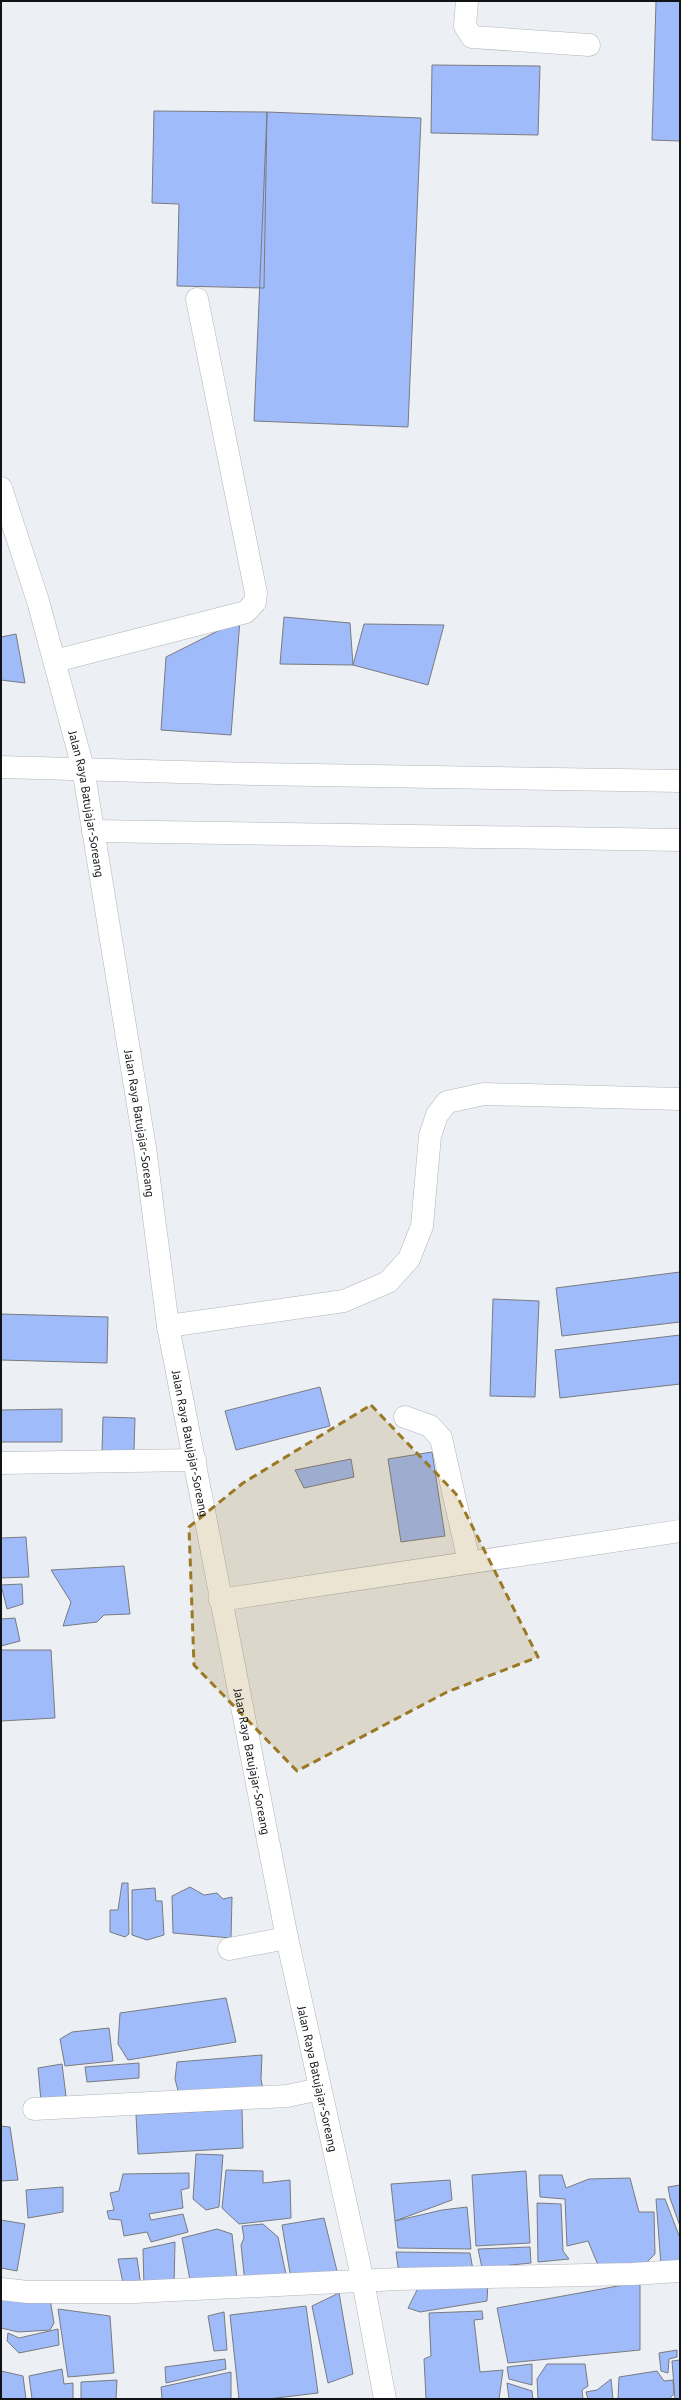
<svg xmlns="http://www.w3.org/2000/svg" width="681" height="2400" viewBox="0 0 681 2400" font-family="'PT Sans',sans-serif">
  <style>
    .building { fill: #9fbbfa; stroke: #797b80 }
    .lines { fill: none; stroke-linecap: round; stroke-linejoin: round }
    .minor-casing { stroke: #b2b4ba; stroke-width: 23 }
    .highway-casing { stroke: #b2b4ba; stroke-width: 23 }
    .minor { stroke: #fff; stroke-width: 22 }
    .highway { stroke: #fff; stroke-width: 22 }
    .marked { fill: #9b7823; fill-opacity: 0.2; stroke: #9b7823; stroke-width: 3; stroke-dasharray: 8 5; stroke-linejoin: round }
    .labels { text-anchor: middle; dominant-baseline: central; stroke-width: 3; stroke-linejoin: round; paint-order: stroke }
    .street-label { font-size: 12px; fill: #121315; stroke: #fbfcfe }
  </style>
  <rect width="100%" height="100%" fill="#eceff4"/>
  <path class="building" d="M 656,1 L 680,1 L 680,141 L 652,140 Z
    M 432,65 L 540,66 L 538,135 L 431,133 Z
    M 154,111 L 267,112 L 264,288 L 177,286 L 179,204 L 152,203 Z
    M 267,112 L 421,118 L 408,427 L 254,421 Z
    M 284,617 L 350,623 L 353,665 L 280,664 Z
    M 240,620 L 231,735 L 161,730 L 166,657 Z
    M 364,624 L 444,625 L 428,685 L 353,665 Z
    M 16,634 L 25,683 L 1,680 L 1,637 Z
    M 680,1272 L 680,1322 L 562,1336 L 556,1288 Z
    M 493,1299 L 539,1301 L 535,1397 L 490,1396 Z
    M 1,1314 L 108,1317 L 107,1363 L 1,1360 Z
    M 680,1335 L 680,1384 L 560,1398 L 555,1350 Z
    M 320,1387 L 330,1426 L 236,1450 L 225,1411 Z
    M 62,1409 L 62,1442 L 1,1442 L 1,1410 Z
    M 103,1417 L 135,1418 L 134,1452 L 102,1451 Z
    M 432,1452 L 445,1536 L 401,1542 L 388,1459 Z
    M 351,1459 L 354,1477 L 304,1488 L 295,1470 Z
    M 26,1537 L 29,1577 L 1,1578 L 1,1538 Z
    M 124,1566 L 130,1614 L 104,1615 L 97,1622 L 63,1626 L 71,1602 L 51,1570 Z
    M 22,1584 L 23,1604 L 7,1609 L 1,1585 Z
    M 15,1618 L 20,1641 L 1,1646 L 1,1619 Z
    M 1,1650 L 51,1650 L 55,1718 L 1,1721 Z
    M 122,1883 L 128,1883 L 129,1934 L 125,1937 L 110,1932 L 110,1910 L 118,1910 Z
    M 190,1887 L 204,1895 L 217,1893 L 223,1899 L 232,1897 L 231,1938 L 173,1933 L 172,1896 Z
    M 155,1888 L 156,1901 L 162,1901 L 164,1935 L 147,1940 L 132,1935 L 132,1890 Z
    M 226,1998 L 236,2042 L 128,2060 L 118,2044 L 120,2013 Z
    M 109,2028 L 113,2061 L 65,2066 L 60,2039 L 72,2032 Z
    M 262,2055 L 261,2079 L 264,2095 L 180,2098 L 175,2079 L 177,2062 Z
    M 139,2063 L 139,2078 L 87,2082 L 85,2067 Z
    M 62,2064 L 66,2096 L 41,2101 L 38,2068 Z
    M 242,2109 L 243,2148 L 138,2154 L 136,2115 Z
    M 1,2126 L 10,2127 L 18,2180 L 1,2181 Z
    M 196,2154 L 223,2155 L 219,2207 L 206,2210 L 193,2199 Z
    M 226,2170 L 263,2171 L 263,2183 L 290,2180 L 291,2218 L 239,2224 L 222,2208 Z
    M 526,2171 L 530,2243 L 476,2246 L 472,2175 Z
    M 189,2173 L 189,2188 L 181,2190 L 183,2208 L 149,2214 L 151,2220 L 183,2214 L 188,2232 L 151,2242 L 147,2232 L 124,2236 L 121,2220 L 109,2219 L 107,2211 L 114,2210 L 110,2193 L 119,2191 L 123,2174 Z
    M 539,2175 L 562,2175 L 566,2188 L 589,2179 L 630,2178 L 639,2212 L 654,2212 L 655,2254 L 643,2266 L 598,2265 L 588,2241 L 567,2246 L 565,2199 L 540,2197 Z
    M 450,2180 L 452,2200 L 395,2221 L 391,2184 Z
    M 680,2185 L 680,2226 L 670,2198 L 668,2187 Z
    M 63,2187 L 63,2212 L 28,2218 L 26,2190 Z
    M 656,2199 L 665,2199 L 680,2238 L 680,2263 L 661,2265 Z
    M 537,2203 L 561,2204 L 563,2251 L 569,2259 L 538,2262 Z
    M 467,2207 L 471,2249 L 398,2248 L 395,2221 L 442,2210 Z
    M 324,2218 L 338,2275 L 291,2279 L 282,2225 Z
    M 1,2220 L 25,2224 L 17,2271 L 1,2268 Z
    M 263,2224 L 278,2237 L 287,2279 L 245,2283 L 241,2245 L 244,2238 L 242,2226 Z
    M 217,2229 L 232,2234 L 237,2279 L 190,2280 L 182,2238 Z
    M 175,2242 L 174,2286 L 144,2287 L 143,2249 Z
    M 530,2247 L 531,2263 L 482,2268 L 478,2249 Z
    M 396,2252 L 470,2253 L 473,2270 L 399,2274 Z
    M 137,2258 L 141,2286 L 124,2288 L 118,2259 Z
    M 488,2281 L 487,2301 L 420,2312 L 408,2308 L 419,2286 Z
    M 640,2282 L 640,2350 L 508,2363 L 497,2308 Z
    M 339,2293 L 353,2374 L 328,2383 L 312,2306 Z
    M 1,2294 L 50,2299 L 54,2323 L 50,2330 L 18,2332 L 1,2328 Z
    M 306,2306 L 318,2393 L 268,2399 L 239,2399 L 230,2315 Z
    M 58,2309 L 110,2316 L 114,2373 L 68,2377 Z
    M 482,2311 L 483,2319 L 474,2320 L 480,2372 L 503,2370 L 499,2399 L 426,2399 L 424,2359 L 431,2356 L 429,2313 Z
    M 224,2312 L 227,2350 L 214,2351 L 208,2316 Z
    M 58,2329 L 59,2345 L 19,2353 L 7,2341 L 8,2333 L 19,2338 Z
    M 677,2350 L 677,2357 L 669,2359 L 668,2373 L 661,2371 L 659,2353 Z
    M 225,2359 L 226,2369 L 166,2383 L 165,2367 Z
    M 680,2360 L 680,2399 L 675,2399 L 672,2361 Z
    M 532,2364 L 532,2385 L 509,2379 L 507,2367 Z
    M 547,2364 L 585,2364 L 588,2386 L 582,2390 L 583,2399 L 538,2399 L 537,2379 Z
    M 62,2369 L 64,2384 L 73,2383 L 73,2399 L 32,2399 L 29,2376 Z
    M 1,2371 L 23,2376 L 26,2399 L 1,2399 Z
    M 657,2371 L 664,2381 L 673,2380 L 674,2394 L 669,2399 L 618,2399 L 619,2377 Z
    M 231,2372 L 231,2399 L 162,2399 L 161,2387 Z
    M 611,2379 L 613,2399 L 588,2399 L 586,2392 L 597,2390 Z
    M 117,2380 L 116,2399 L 81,2399 L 81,2382 Z
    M 507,2383 L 532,2391 L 533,2399 L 509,2399 Z"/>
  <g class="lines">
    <g class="minor-casing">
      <path id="minor" d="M 467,1 L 465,26 L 472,37 L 589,45
        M 55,661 L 246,612 L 255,602 L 256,593 L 197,299
        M 1,767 L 253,774 L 680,781
        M 93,831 L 680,840
        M 168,1326 L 344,1301 L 388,1282 L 409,1259 L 422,1226 L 430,1136 L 437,1115 L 447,1102 L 484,1094 L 680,1099
        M 405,1417 L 430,1426 L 441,1438 L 469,1562
        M 1,1463 L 195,1460
        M 220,1600 L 680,1531
        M 229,1949 L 287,1938
        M 34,2109 L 287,2096 L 320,2089
        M 1,2289 L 28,2292 L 134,2292 L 399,2279 L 632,2274 L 680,2271"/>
    </g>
    <g class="highway-casing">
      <g id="highway">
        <path id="s1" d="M 1,488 L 38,601 L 83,768 L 145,1148 L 168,1326 L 287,1938 L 363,2281 L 385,2399"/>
      </g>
    </g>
    <use href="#minor" class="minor"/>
    <use href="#highway" class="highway"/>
  </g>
  <path class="marked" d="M 371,1405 L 456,1494 L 538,1657 L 447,1692 L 297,1771 L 194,1665 L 189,1527 L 243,1483 Z"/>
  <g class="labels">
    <g class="street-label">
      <text stroke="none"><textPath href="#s1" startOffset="328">Jalan Raya Batujajar-Soreang</textPath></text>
      <text stroke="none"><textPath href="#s1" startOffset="652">Jalan Raya Batujajar-Soreang</textPath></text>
      <text stroke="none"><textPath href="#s1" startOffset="976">Jalan Raya Batujajar-Soreang</textPath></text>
      <text stroke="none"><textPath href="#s1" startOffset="1300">Jalan Raya Batujajar-Soreang</textPath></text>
      <text stroke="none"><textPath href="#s1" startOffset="1624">Jalan Raya Batujajar-Soreang</textPath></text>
    </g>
  </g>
  <rect width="681" height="2400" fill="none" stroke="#121315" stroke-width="4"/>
</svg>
